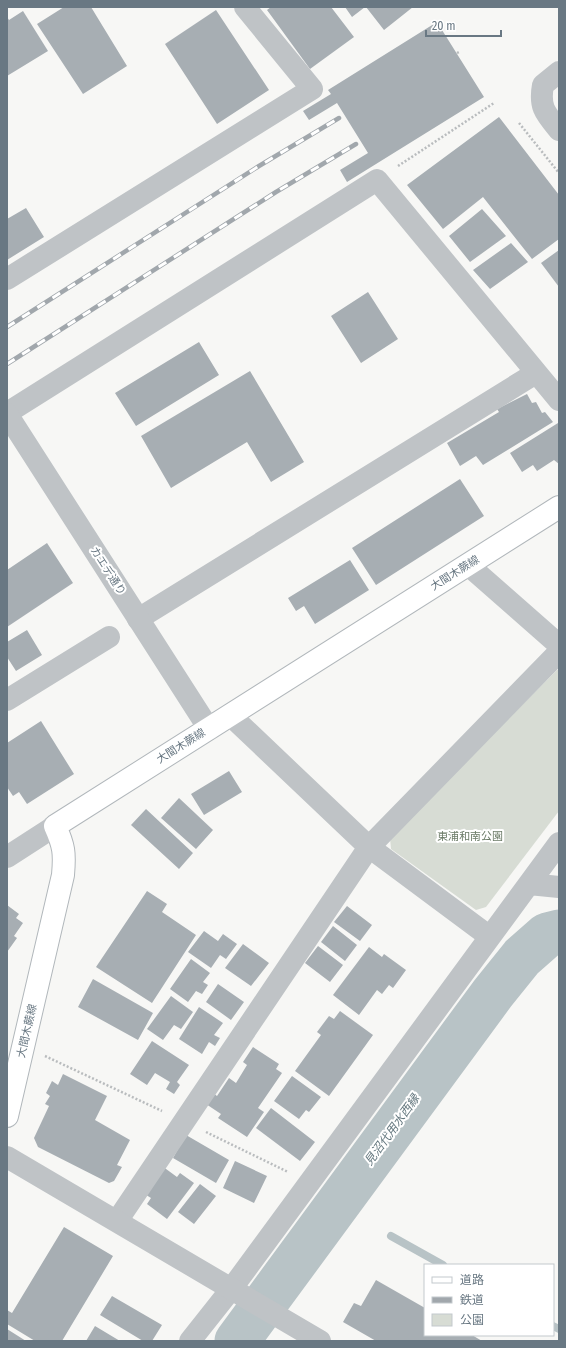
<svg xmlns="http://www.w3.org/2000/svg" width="566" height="1348" viewBox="0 0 566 1348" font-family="'Fira Sans Condensed','Noto Sans JP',sans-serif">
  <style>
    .green { fill: #d7dcd4 }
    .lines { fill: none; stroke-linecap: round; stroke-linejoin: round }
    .stream { stroke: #b8c3c6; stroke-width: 8 }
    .river { stroke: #b8c3c6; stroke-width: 45 }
    .building { fill: #a7aeb3 }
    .secondary-casing { stroke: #b1b7bb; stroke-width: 24 }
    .path { stroke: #b9bcbe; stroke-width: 2.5; stroke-dasharray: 2 2; stroke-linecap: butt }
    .minor { stroke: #bfc3c6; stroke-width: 22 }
    .tertiary { stroke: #bfc3c6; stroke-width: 22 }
    .secondary { stroke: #fff; stroke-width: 22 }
    .rail-casing { stroke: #a1a7ac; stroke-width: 4.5 }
    .rail { stroke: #fff; stroke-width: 3; stroke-dasharray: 9; stroke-linecap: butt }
    .labels { text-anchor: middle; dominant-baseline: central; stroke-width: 4; stroke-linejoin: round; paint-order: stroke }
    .street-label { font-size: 11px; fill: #697883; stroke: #fff }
    .park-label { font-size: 11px; fill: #6b7b67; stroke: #fff }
    .water-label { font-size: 12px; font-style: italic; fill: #65787f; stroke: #fff }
  </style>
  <rect width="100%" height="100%" fill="#f7f7f5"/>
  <path class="green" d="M 557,670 L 559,670 L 559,811 L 486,907 L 476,910 L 391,849 L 390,838 Z"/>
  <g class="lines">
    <path class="stream" d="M 391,1236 L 443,1265
      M 553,1326 L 559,1329"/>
    <path class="river" d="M 237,1341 L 493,993 L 522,957 L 547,935 L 559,932"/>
  </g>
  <path class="building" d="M 64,7 L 91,7 L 127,66 L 83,94 L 37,24 Z
    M 271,7 L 331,7 L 354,37 L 310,69 L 267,10 Z
    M 345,7 L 365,7 L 352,17 Z
    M 366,7 L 413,7 L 384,30 Z
    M 216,10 L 269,90 L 217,124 L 165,44 Z
    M 23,11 L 48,51 L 7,76 L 7,17 L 9,20 Z
    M 437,22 L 484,97 L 347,182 L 340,170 L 368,153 L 337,103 L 309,120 L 303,111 L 331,94 L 328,90 Z
    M 499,117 L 559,195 L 559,239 L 532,259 L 483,197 L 443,229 L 407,185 Z
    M 26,208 L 44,237 L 7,260 L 7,219 Z
    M 482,209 L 506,236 L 470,262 L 449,236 Z
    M 511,243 L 528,262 L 490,289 L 473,270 Z
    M 559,250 L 559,287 L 541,263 Z
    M 368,292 L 398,339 L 361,363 L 331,316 Z
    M 199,342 L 219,375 L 136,426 L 115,393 Z
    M 250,371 L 304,462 L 271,482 L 247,442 L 171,488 L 141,436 Z
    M 527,394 L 532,403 L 536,402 L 542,413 L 545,412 L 553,422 L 483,465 L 476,456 L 460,466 L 447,443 L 499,412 L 497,409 Z
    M 558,423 L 559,425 L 559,464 L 554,460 L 537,471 L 533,465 L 522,472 L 510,453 Z
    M 460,479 L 484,516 L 376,585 L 352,548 Z
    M 47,543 L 73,583 L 7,627 L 7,570 Z
    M 350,560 L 369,590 L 315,624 L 304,606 L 296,611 L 288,598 Z
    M 27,630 L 42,655 L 16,671 L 7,657 L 7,642 Z
    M 41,721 L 74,774 L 27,804 L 19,792 L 13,796 L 7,787 L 7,743 Z
    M 229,771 L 242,792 L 204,815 L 191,794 Z
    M 179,798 L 213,830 L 196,849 L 161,818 Z
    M 146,809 L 193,853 L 179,869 L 131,825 Z
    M 147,891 L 167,904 L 162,912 L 196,935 L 152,1003 L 96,967 Z
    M 7,905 L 19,914 L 16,918 L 23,923 L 14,936 L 17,938 L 7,952 Z
    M 347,906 L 372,925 L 360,941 L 334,922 Z
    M 333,926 L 357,945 L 345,961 L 321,942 Z
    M 204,931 L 218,941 L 223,934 L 237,944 L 226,959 L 220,955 L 211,968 L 188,952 Z
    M 243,944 L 269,963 L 251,986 L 225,968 Z
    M 318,946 L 343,965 L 330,982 L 305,963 Z
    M 369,947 L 382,957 L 384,954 L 406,970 L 393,988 L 389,985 L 382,994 L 377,990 L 359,1015 L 333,995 Z
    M 191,959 L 210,973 L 203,982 L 208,985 L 202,994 L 196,991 L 188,1002 L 170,989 Z
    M 93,979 L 153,1013 L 138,1040 L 78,1007 Z
    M 218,984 L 244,1002 L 231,1020 L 206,1002 Z
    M 171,996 L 193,1012 L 181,1029 L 174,1025 L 163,1040 L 147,1029 Z
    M 199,1007 L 223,1023 L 214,1035 L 220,1038 L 215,1046 L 209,1042 L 202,1054 L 179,1039 Z
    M 340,1011 L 373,1035 L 329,1096 L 295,1071 L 321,1035 L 317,1032 L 329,1016 L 334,1019 Z
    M 152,1041 L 189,1065 L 177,1082 L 180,1085 L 174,1094 L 166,1089 L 170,1082 L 155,1073 L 147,1085 L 130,1074 Z
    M 253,1047 L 279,1064 L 276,1069 L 282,1073 L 258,1108 L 264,1112 L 247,1137 L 218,1118 L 221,1114 L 206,1104 L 213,1093 L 217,1096 L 229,1078 L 236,1083 L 247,1065 L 243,1062 Z
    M 63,1074 L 107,1096 L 95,1120 L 130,1140 L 117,1165 L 122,1167 L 114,1181 L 109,1183 L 38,1147 L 34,1138 L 49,1106 L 45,1104 L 50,1096 L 46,1093 L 52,1081 L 58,1085 Z
    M 292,1076 L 321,1097 L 309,1112 L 306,1110 L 299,1119 L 274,1101 Z
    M 271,1108 L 315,1142 L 300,1161 L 256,1128 Z
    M 186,1135 L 229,1160 L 216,1183 L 173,1158 Z
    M 235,1161 L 267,1176 L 254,1203 L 223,1188 Z
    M 162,1166 L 177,1177 L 180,1173 L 194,1183 L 167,1219 L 147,1204 L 151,1198 L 143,1193 Z
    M 200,1184 L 216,1196 L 194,1224 L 178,1212 Z
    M 64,1227 L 113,1256 L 62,1341 L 35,1341 L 7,1324 L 7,1310 L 12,1313 Z
    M 376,1280 L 425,1308 L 425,1335 L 472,1335 L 482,1341 L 376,1341 L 343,1322 L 354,1303 L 361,1306 Z
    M 112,1296 L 162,1325 L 152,1341 L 143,1341 L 100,1315 Z
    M 95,1326 L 120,1341 L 86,1341 Z
    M 7,1329 L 26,1341 L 7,1341 Z"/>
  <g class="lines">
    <g class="secondary-casing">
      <path id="secondary" d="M 7,1116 L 63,875 C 65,853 64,846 55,826 L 559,507"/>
    </g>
    <path class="path" d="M 457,53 L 459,52
      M 519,123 L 559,173
      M 398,166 L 494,103
      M 45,1056 L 162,1111
      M 206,1132 L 288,1172"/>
    <path class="minor" d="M 7,279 L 312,89 L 245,7
      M 7,413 L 377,180 L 559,400
      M 468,565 L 559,645
      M 138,619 L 536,373
      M 7,700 L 109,637
      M 230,715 L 369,847 L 490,937
      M 529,884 L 559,887
      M 117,1221 L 369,847 L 559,652
      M 190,1341 L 232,1288 L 559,843"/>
    <path class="tertiary" d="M 559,72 L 543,85 C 539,107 545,113 559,130
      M 7,414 L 209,729
      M 7,857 L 55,826
      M 7,1157 L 320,1341"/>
    <use href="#secondary" class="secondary"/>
    <g class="rail-casing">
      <path id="rail" d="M 7,327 L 259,166 L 339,118
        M 7,364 L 276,192 L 356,144"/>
    </g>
    <use href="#rail" class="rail"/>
  </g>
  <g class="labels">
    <g class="street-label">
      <text transform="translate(108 571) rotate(57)">カエデ通り</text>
      <text transform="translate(455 573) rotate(-32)">大間木蕨線</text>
      <text transform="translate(181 746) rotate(-32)">大間木蕨線</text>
      <text transform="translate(27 1031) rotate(-77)">大間木蕨線</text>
    </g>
    <g class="park-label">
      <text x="470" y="836">東浦和南公園</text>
    </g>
    <g class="water-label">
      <text transform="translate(392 1130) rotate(-54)">見沼代用水西縁</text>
    </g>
  </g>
  <rect width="566" height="1348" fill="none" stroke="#697883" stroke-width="16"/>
  <rect x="424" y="1264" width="130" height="72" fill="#ffffff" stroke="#c3c9cd"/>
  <rect x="432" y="1277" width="20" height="6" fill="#ffffff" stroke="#c3c9cd"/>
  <text x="460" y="1284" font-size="12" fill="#697883">道路</text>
  <rect x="432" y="1297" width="20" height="6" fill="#a1a7ac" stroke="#c3c9cd"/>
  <text x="460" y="1304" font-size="12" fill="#697883">鉄道</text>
  <rect x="432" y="1314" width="20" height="12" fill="#d7dcd4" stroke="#c3c9cd"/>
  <text x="460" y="1324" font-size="12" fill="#697883">公園</text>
  <path d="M426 30v6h75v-6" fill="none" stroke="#697883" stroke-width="2"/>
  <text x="432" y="30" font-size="12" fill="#697883" stroke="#ffffff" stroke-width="3" paint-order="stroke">20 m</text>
</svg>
